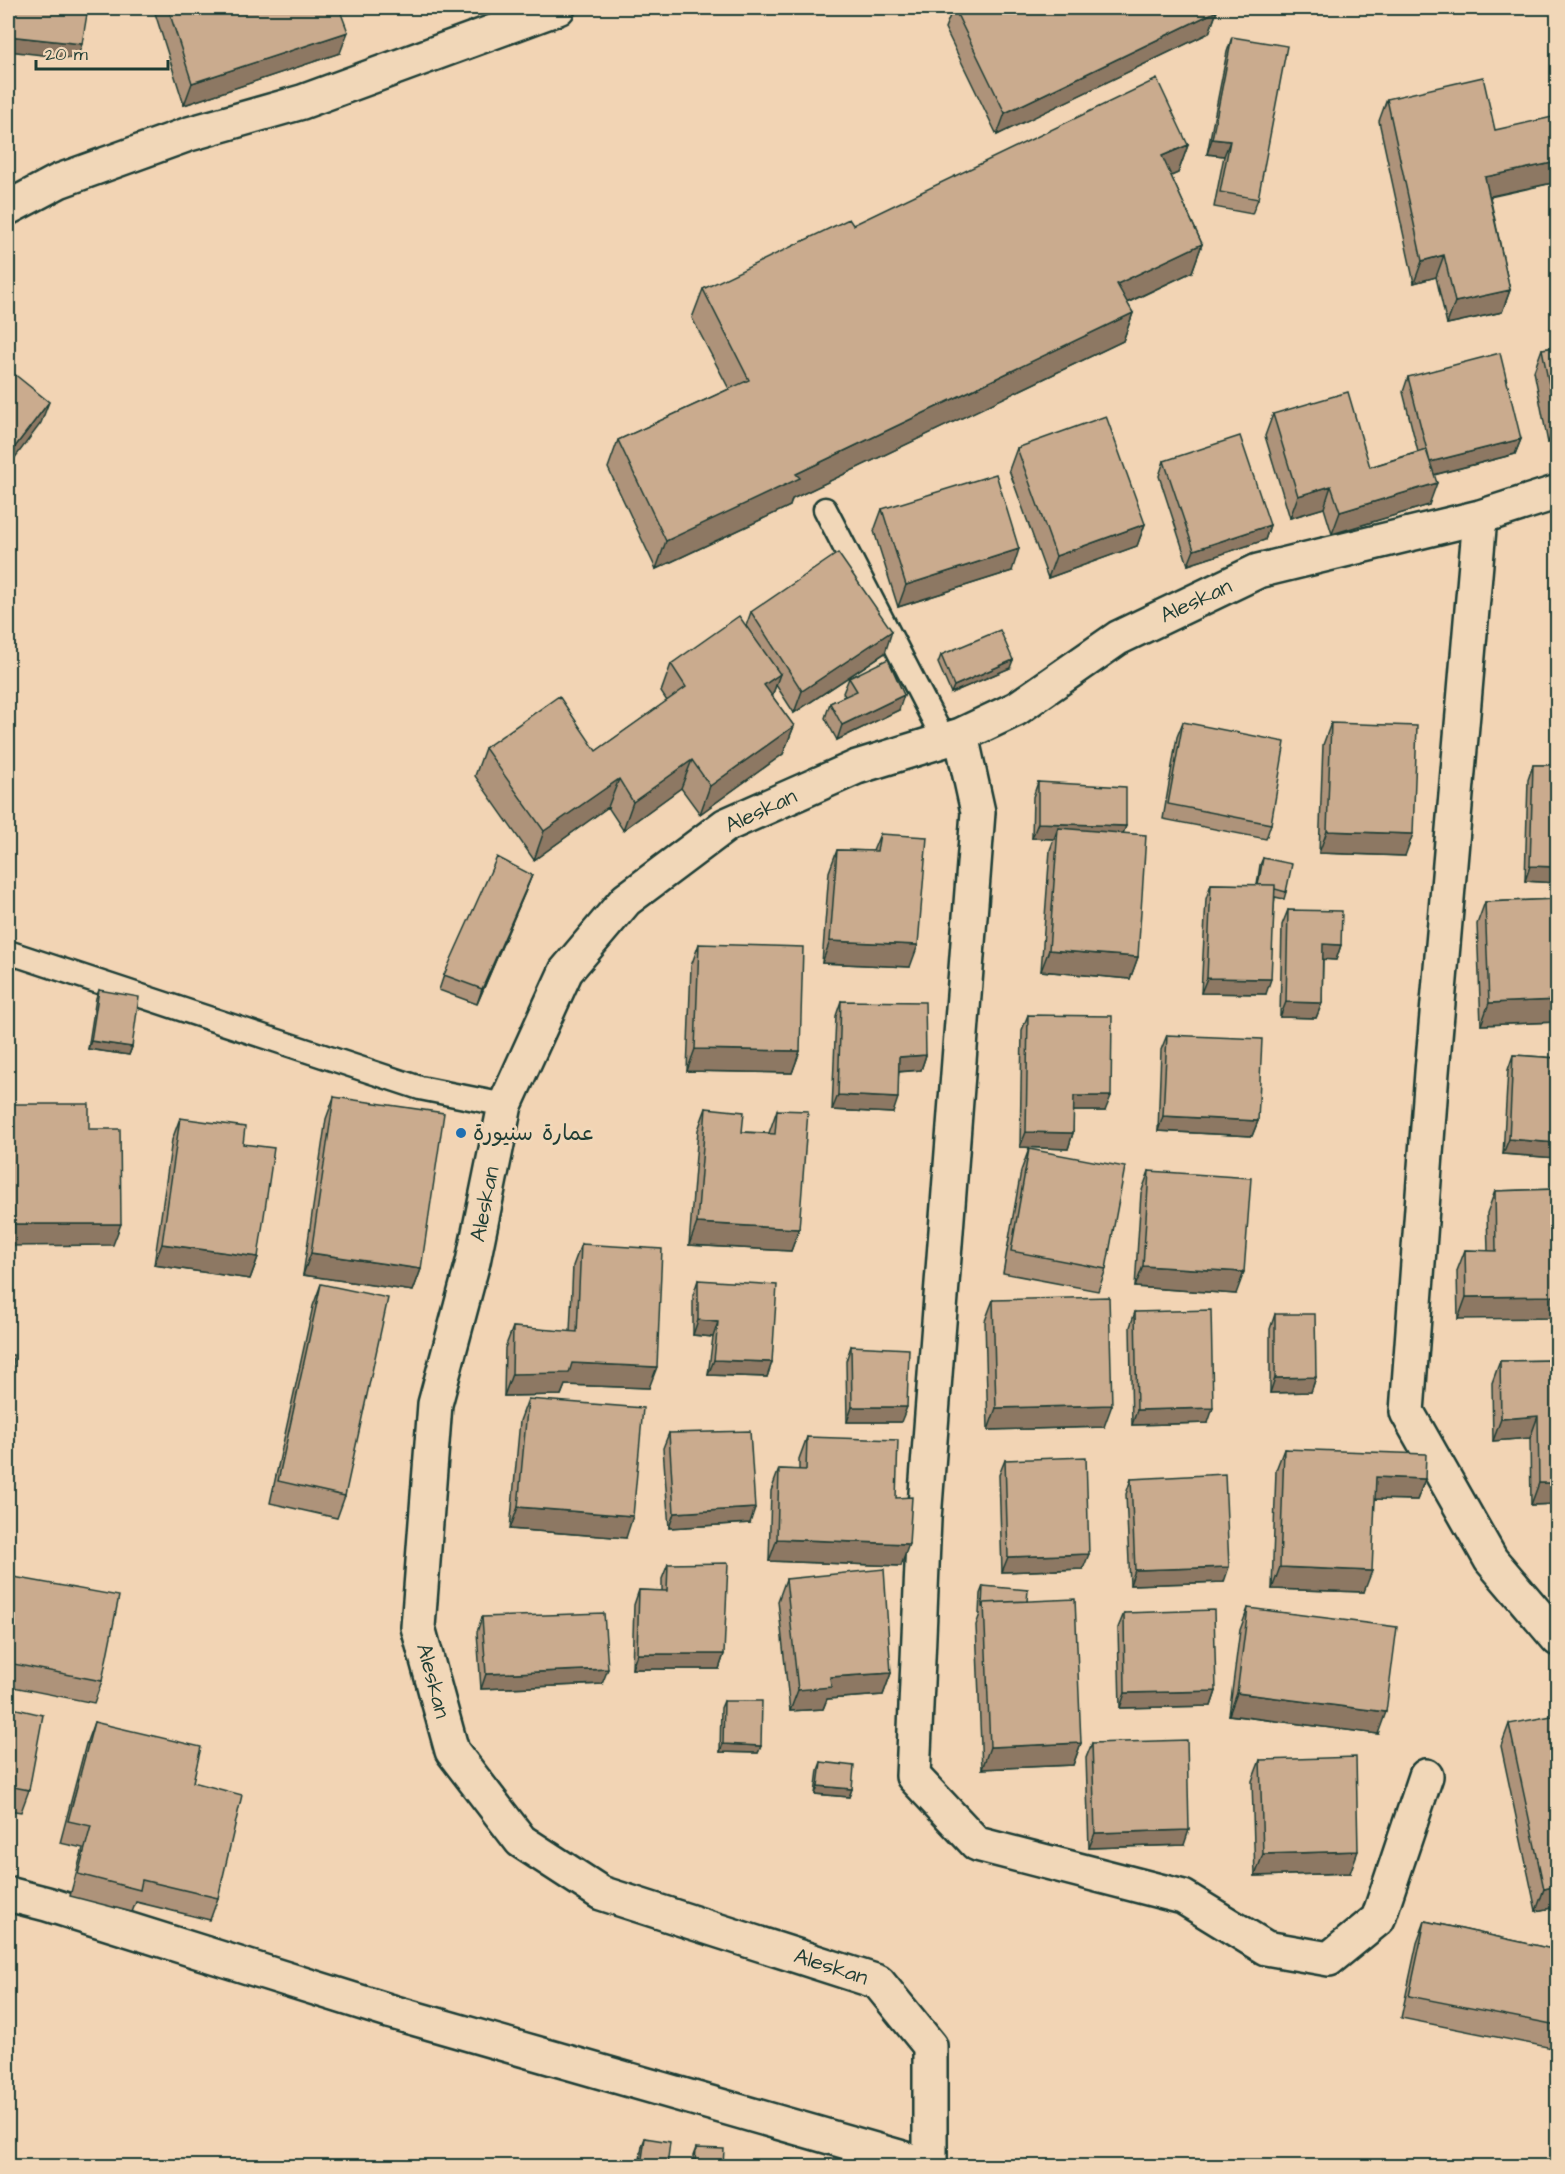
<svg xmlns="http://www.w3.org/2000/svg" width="1565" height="2174" viewBox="0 0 1565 2174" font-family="'Architects Daughter','Playpen Sans Arabic',sans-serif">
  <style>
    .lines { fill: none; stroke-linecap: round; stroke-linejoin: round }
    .service-casing { stroke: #1f3d34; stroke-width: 27 }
    .minor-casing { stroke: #1f3d34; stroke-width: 38 }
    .service { stroke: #f1d7b8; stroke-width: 22 }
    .minor { stroke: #f1d7b8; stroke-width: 33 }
    .wall { fill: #ae937a; stroke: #1f3d34; stroke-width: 1.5 }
    .shaded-wall { fill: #8d7863; stroke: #1f3d34; stroke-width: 1.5 }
    .building { fill: #caab8e; stroke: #1f3d34; stroke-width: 1.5 }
    .poi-dot { fill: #1f6fb2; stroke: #f1d7b8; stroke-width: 2 }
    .labels { text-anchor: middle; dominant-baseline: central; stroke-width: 6; stroke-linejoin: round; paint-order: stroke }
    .street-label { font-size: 22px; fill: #1f3d34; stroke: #f1d7b8 }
    .poi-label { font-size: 22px; fill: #1f3d34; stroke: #f1d7b8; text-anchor: start }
  </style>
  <rect width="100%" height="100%" fill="#f2d4b4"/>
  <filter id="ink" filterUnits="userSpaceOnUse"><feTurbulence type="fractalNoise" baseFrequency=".0167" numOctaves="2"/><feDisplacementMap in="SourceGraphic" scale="12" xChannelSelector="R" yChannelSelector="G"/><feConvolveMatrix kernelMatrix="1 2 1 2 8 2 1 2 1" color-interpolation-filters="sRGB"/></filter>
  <g filter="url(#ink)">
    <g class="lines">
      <g class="service-casing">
        <path id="service" d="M 825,509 L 944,740
          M 8,952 L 420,1088 L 505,1105"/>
      </g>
      <g class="minor-casing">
        <path id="minor" d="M 8,208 L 59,181 L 189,134 L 302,102 L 558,8
          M 1480,517 L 1432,1072 L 1407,1412 L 1491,1560 L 1558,1639
          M 961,735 L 978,812 L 924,1519 L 913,1776 L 977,1844 L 1183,1897 L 1266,1948 L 1329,1959 L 1378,1919 L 1426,1776
          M 8,1894 L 47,1904 L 392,2012 L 931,2166
          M 930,2166 L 930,2046 L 878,1982 L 601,1893 L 521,1841 L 452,1751 L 418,1627 L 435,1404 L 473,1262 L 505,1105 L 566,971 L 626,900 L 726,825 L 857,767 L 961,735 L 1016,709 L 1118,638 L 1258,571 L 1480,517 L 1558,492"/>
      </g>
      <use href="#service" class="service"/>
      <use href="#minor" class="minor"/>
    </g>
    <path class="wall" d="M 156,8 L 339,8 L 340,53 L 184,105 L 155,13 Z
      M 953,8 L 1215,8 L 1217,11 L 1209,33 L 997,135 L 945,28 Z
      M 1232,37 L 1258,199 L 1252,214 L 1214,207 L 1224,156 L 1207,154 L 1227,52 Z
      M 1387,99 L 1495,130 L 1557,182 L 1490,197 L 1510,290 L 1502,312 L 1447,324 L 1436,277 L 1414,283 L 1379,121 Z
      M 1188,145 L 1178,173 L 1171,176 L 1202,244 L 1192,272 L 1127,303 L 1133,313 L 1123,341 L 792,499 L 790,506 L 656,569 L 608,468 L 618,440 L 729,389 L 692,318 L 703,289 L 853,225 Z
      M 1557,347 L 1557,441 L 1548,443 L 1534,371 L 1542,349 Z
      M 1408,377 L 1521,439 L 1515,454 L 1434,475 L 1429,505 L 1332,534 L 1324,508 L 1290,518 L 1265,436 L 1273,414 L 1370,467 L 1418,452 L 1403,392 Z
      M 1017,448 L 1145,524 L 1137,546 L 1048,578 L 1009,470 Z
      M 1164,461 L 1270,525 L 1265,540 L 1188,565 L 1159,476 Z
      M 882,509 L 1012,571 L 898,607 L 874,531 Z
      M 1557,543 L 1557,613 L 1554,613 L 1555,549 Z
      M 751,612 L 885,653 L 794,713 L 776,685 L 772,696 L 794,726 L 783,754 L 700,814 L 681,788 L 623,830 L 608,807 L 534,860 L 475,776 L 485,748 L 596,751 L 667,701 L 661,692 L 671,664 L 746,626 Z
      M 941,655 L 1010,668 L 951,693 L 938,663 Z
      M 849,678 L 899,710 L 837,740 L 825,718 L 830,703 L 845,696 L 843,693 Z
      M 1183,722 L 1271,824 L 1266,839 L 1163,819 L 1177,737 Z
      M 1331,723 L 1405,856 L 1319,853 L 1323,745 Z
      M 1533,765 L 1557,765 L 1557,883 L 1525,881 L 1528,780 Z
      M 1038,782 L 1126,826 L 1123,833 L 1138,957 L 1130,979 L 1041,971 L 1050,850 L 1054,839 L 1032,838 L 1033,797 Z
      M 880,834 L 910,967 L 822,963 L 829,872 L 837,850 L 873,851 Z
      M 1263,858 L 1286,892 L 1284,899 L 1275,897 L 1266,994 L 1201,993 L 1206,899 L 1211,884 L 1257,885 L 1260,865 Z
      M 532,875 L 526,890 L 477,1004 L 439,990 L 444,975 Z
      M 1557,899 L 1557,1022 L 1481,1025 L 1477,924 L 1485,902 Z
      M 1288,910 L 1341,945 L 1336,960 L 1323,959 L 1322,1003 L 1316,1018 L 1280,1017 L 1282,925 Z
      M 699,944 L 800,1051 L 792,1073 L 687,1071 L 691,966 Z
      M 99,990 L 132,1047 L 129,1055 L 88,1049 L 96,998 Z
      M 841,1001 L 926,1055 L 921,1070 L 899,1072 L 893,1113 L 832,1110 L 836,1016 Z
      M 1028,1015 L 1105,1111 L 1073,1111 L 1073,1133 L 1068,1149 L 1020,1147 L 1022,1030 Z
      M 1167,1035 L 1258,1121 L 1252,1136 L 1158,1131 L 1161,1050 Z
      M 1513,1055 L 1557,1058 L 1557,1158 L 1503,1154 L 1508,1070 Z
      M 334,1097 L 421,1269 L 413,1291 L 303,1275 L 326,1119 Z
      M 706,1108 L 742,1132 L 769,1133 L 777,1110 L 799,1229 L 791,1251 L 689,1245 L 698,1130 Z
      M 180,1118 L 243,1144 L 258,1257 L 250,1279 L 154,1265 L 172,1140 Z
      M 1029,1149 L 1106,1269 L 1098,1291 L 1003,1273 L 1021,1171 Z
      M 1149,1171 L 1236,1294 L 1135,1287 L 1141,1193 Z
      M 1557,1189 L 1458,1319 L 1457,1271 L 1465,1250 L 1488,1251 L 1487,1213 L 1495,1191 Z
      M 581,1244 L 649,1388 L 565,1385 L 561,1395 L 504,1396 L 505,1348 L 513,1327 L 570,1332 L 573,1266 Z
      M 698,1280 L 772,1362 L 767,1377 L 708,1375 L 713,1337 L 693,1335 L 693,1295 Z
      M 321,1284 L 345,1496 L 337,1518 L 270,1503 L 313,1306 Z
      M 993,1300 L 1104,1427 L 988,1430 L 985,1321 Z
      M 1135,1312 L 1208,1423 L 1132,1425 L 1130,1327 Z
      M 1275,1314 L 1316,1377 L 1311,1392 L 1270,1393 L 1270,1329 Z
      M 851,1346 L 901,1422 L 847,1422 L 846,1361 Z
      M 1557,1360 L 1557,1504 L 1531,1505 L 1530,1438 L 1493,1441 L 1492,1383 L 1500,1361 Z
      M 528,1399 L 626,1538 L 510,1529 L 520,1421 Z
      M 669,1433 L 750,1523 L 669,1528 L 663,1448 Z
      M 807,1437 L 896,1498 L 901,1566 L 769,1561 L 771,1491 L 779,1469 L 799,1470 L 799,1459 Z
      M 1284,1449 L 1425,1479 L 1417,1500 L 1375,1499 L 1364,1592 L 1272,1589 L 1276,1470 Z
      M 1005,1460 L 1083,1569 L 1002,1572 L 999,1475 Z
      M 1131,1479 L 1224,1582 L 1130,1585 L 1126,1494 Z
      M 668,1564 L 724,1654 L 719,1669 L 632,1669 L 634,1605 L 639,1590 L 662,1591 L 662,1579 Z
      M 8,1576 L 102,1681 L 94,1703 L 8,1686 Z
      M 786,1579 L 891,1673 L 883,1695 L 827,1699 L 823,1709 L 790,1711 L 778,1601 Z
      M 983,1586 L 1027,1601 L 1081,1743 L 1073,1765 L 982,1769 L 976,1625 L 980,1614 L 979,1614 L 980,1594 Z
      M 1248,1608 L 1378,1734 L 1229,1715 L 1240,1630 Z
      M 1124,1613 L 1216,1691 L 1211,1706 L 1120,1708 L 1118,1628 Z
      M 482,1617 L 602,1684 L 481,1689 L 477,1632 Z
      M 724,1701 L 761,1746 L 758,1753 L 720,1752 L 721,1708 Z
      M 8,1707 L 29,1790 L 21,1812 L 8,1810 Z
      M 94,1722 L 193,1782 L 218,1898 L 210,1920 L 136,1902 L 132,1912 L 70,1896 L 83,1848 L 60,1843 L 86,1744 Z
      M 1509,1724 L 1557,1907 L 1536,1911 L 1501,1746 Z
      M 1092,1743 L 1184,1845 L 1089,1848 L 1086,1758 Z
      M 1260,1760 L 1350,1873 L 1255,1876 L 1252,1781 Z
      M 821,1762 L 852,1789 L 849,1797 L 815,1794 L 818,1770 Z
      M 1425,1921 L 1557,1950 L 1557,2033 L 1552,2048 L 1401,2018 L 1417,1943 Z
      M 645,2138 L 667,2166 L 639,2166 L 642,2146 Z
      M 696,2148 L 723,2166 L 693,2166 L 693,2156 Z"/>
    <path class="shaded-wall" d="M 381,8 L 399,8 L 380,10 Z
      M 1217,11 L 1209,33 L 997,135 L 1005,113 Z
      M 348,32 L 340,53 L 184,105 L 192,83 Z
      M 8,36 L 82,44 L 77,59 L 8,51 Z
      M 1212,139 L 1230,141 L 1224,156 L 1207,154 Z
      M 1188,145 L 1178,173 L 1152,184 L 1162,156 Z
      M 1557,162 L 1557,182 L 1477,199 L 1485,177 Z
      M 1202,244 L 1192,272 L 1107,312 L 1117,284 Z
      M 1444,255 L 1436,277 L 1414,283 L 1422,261 Z
      M 1510,290 L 1502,312 L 1447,324 L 1455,302 Z
      M 1133,313 L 1123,341 L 792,499 L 790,506 L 656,569 L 666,541 L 796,474 Z
      M 49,402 L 41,423 L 8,467 L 8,456 Z
      M 1557,420 L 1557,441 L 1548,443 L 1556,421 Z
      M 1521,439 L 1515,454 L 1425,477 L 1430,462 Z
      M 1437,483 L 1429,505 L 1332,534 L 1340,512 Z
      M 1331,486 L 1324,508 L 1290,518 L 1298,496 Z
      M 1145,524 L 1137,546 L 1048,578 L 1056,556 Z
      M 1270,525 L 1265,540 L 1188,565 L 1194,550 Z
      M 1019,549 L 1012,571 L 898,607 L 906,585 Z
      M 1557,602 L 1557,613 L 1554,613 Z
      M 892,631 L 885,653 L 794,713 L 802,691 Z
      M 1013,660 L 1010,668 L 951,693 L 954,686 Z
      M 780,674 L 770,702 L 764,685 Z
      M 904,695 L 899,710 L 837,740 L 842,725 Z
      M 794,726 L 783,754 L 700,814 L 710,786 Z
      M 692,760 L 681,788 L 623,830 L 633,802 Z
      M 619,779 L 608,807 L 534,860 L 544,831 Z
      M 1038,823 L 1126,826 L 1120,841 L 1058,828 L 1054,839 L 1032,838 Z
      M 1327,831 L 1413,834 L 1405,856 L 1319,853 Z
      M 1530,866 L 1557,867 L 1557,883 L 1525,881 Z
      M 532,875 L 526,890 L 477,1004 L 482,989 Z
      M 830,941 L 918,945 L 910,967 L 822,963 Z
      M 1323,944 L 1341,945 L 1336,960 L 1317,959 Z
      M 1049,950 L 1138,957 L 1130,979 L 1041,971 Z
      M 1207,978 L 1271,979 L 1266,994 L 1201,993 Z
      M 1557,1000 L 1557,1022 L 1481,1025 L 1489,1003 Z
      M 1286,1002 L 1322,1003 L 1316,1018 L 1280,1017 Z
      M 91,1041 L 132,1047 L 129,1055 L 88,1049 Z
      M 695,1049 L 800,1051 L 792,1073 L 687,1071 Z
      M 926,1055 L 921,1070 L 894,1072 L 899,1057 Z
      M 838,1095 L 898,1098 L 893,1113 L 832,1110 Z
      M 1074,1096 L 1111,1096 L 1105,1111 L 1068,1111 Z
      M 1163,1116 L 1258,1121 L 1252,1136 L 1158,1131 Z
      M 1026,1132 L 1073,1133 L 1068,1149 L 1020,1147 Z
      M 1509,1139 L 1557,1143 L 1557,1158 L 1503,1154 Z
      M 697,1223 L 799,1229 L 791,1251 L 689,1245 Z
      M 8,1224 L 121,1224 L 113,1245 L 8,1246 Z
      M 162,1244 L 258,1257 L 250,1279 L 154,1265 Z
      M 311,1253 L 421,1269 L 413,1291 L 303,1275 Z
      M 1143,1266 L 1244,1272 L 1236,1294 L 1135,1287 Z
      M 1557,1296 L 1557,1318 L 1458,1319 L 1466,1297 Z
      M 698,1320 L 718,1322 L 713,1337 L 693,1335 Z
      M 714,1360 L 772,1362 L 767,1377 L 708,1375 Z
      M 572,1363 L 657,1367 L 649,1388 L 565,1385 L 561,1395 L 504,1396 L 512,1374 Z
      M 1316,1377 L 1311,1392 L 1270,1393 L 1275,1378 Z
      M 1112,1405 L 1104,1427 L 988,1430 L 996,1408 Z
      M 852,1407 L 907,1407 L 901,1422 L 847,1422 Z
      M 1213,1408 L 1208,1423 L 1132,1425 L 1137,1410 Z
      M 1538,1416 L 1530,1438 L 1493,1441 L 1501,1419 Z
      M 1376,1477 L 1425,1479 L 1417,1500 L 1368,1499 Z
      M 1539,1483 L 1557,1483 L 1557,1504 L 1531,1505 Z
      M 518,1507 L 633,1516 L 626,1538 L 510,1529 Z
      M 755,1508 L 750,1523 L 669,1528 L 674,1513 Z
      M 777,1539 L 909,1544 L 901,1566 L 769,1561 Z
      M 1089,1554 L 1083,1569 L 1002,1572 L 1008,1557 Z
      M 1229,1567 L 1224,1582 L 1130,1585 L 1135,1570 Z
      M 1280,1567 L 1372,1571 L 1364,1592 L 1272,1589 Z
      M 637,1654 L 724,1654 L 719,1669 L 632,1669 Z
      M 608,1669 L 602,1684 L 481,1689 L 486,1674 Z
      M 891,1673 L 883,1695 L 827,1699 L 823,1709 L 790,1711 L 798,1690 L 830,1677 Z
      M 1216,1691 L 1211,1706 L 1120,1708 L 1125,1693 Z
      M 1237,1693 L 1386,1712 L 1378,1734 L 1229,1715 Z
      M 1081,1743 L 1073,1765 L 982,1769 L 990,1747 Z
      M 723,1744 L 761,1746 L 758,1753 L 720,1752 Z
      M 818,1786 L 852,1789 L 849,1797 L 815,1794 Z
      M 1189,1830 L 1184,1845 L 1089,1848 L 1095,1833 Z
      M 1358,1851 L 1350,1873 L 1255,1876 L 1263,1854 Z
      M 1557,1886 L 1557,1907 L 1536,1911 L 1544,1889 Z"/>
    <path class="building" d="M 8,8 L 88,8 L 82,44 L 8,36 Z
      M 168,8 L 339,8 L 348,32 L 192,83 Z
      M 954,8 L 1215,8 L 1217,11 L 1005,113 Z
      M 1232,37 L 1287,46 L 1258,199 L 1220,192 L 1230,141 L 1212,139 Z
      M 1483,77 L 1495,130 L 1557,116 L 1557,162 L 1485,177 L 1510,290 L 1455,302 L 1444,255 L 1422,261 L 1387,99 Z
      M 1157,79 L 1188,145 L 1162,156 L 1202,244 L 1117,284 L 1133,313 L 796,474 L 800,478 L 666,541 L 618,440 L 749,380 L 703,289 L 849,219 L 853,225 Z
      M 1557,347 L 1557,420 L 1556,421 L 1542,349 Z
      M 1500,353 L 1521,439 L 1430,462 L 1408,377 Z
      M 8,369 L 49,402 L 8,456 Z
      M 1348,392 L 1370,467 L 1426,450 L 1437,483 L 1340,512 L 1331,486 L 1298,496 L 1273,414 Z
      M 1106,416 L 1145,524 L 1056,556 L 1017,448 Z
      M 1240,436 L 1270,525 L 1194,550 L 1164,461 Z
      M 996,474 L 1019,549 L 906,585 L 882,509 Z
      M 838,553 L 892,631 L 802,691 L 751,612 Z
      M 739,616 L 780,674 L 764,685 L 794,726 L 710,786 L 692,760 L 633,802 L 619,779 L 544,831 L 485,748 L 559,696 L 596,751 L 686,687 L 671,664 Z
      M 1000,630 L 1013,660 L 954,686 L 941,655 Z
      M 888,659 L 904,695 L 842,725 L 830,703 L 857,691 L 849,678 Z
      M 1183,722 L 1285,742 L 1271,824 L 1168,804 Z
      M 1331,723 L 1417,726 L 1413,834 L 1327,831 Z
      M 1533,765 L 1557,765 L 1557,867 L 1530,866 Z
      M 1038,782 L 1126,787 L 1126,826 L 1038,823 Z
      M 1058,828 L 1146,835 L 1138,957 L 1049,950 Z
      M 880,834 L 927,837 L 918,945 L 830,941 L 837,850 L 877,851 Z
      M 497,857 L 532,875 L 482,989 L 444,975 Z
      M 1263,858 L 1292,864 L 1286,892 L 1275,889 L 1275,885 L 1258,885 Z
      M 1211,884 L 1275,885 L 1271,979 L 1207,978 Z
      M 1557,899 L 1557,1000 L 1489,1003 L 1485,902 Z
      M 1288,910 L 1342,911 L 1341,945 L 1323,944 L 1322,1003 L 1286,1002 Z
      M 699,944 L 803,947 L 800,1051 L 695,1049 Z
      M 99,990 L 139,997 L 132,1047 L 91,1041 Z
      M 841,1001 L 925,1002 L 926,1055 L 899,1057 L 898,1098 L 838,1095 Z
      M 1028,1015 L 1112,1016 L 1111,1096 L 1074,1096 L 1073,1133 L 1026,1132 Z
      M 1167,1035 L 1262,1039 L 1258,1121 L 1163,1116 Z
      M 1513,1055 L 1557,1058 L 1557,1143 L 1509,1139 Z
      M 334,1097 L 444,1113 L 421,1269 L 311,1253 Z
      M 8,1104 L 89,1104 L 89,1129 L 120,1129 L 121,1224 L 8,1224 Z
      M 706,1108 L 744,1112 L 742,1132 L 775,1134 L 777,1110 L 808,1111 L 799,1229 L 697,1223 Z
      M 180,1118 L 245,1127 L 243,1144 L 274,1148 L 258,1257 L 162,1244 Z
      M 1029,1149 L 1125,1167 L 1106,1269 L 1011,1251 Z
      M 1149,1171 L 1251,1178 L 1244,1272 L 1143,1266 Z
      M 1557,1189 L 1557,1296 L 1466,1297 L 1465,1250 L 1496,1251 L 1495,1191 Z
      M 581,1244 L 662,1249 L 657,1367 L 572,1363 L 569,1373 L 512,1374 L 513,1327 L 577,1332 Z
      M 698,1280 L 777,1285 L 772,1362 L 714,1360 L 718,1322 L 698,1320 Z
      M 321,1284 L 388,1298 L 345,1496 L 278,1481 Z
      M 1109,1297 L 1112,1405 L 996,1408 L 993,1300 Z
      M 1211,1310 L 1213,1408 L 1137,1410 L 1135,1312 Z
      M 1275,1314 L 1315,1314 L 1316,1377 L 1275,1378 Z
      M 851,1346 L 909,1349 L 907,1407 L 852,1407 Z
      M 8,1355 L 14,1355 L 8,1426 Z
      M 1557,1360 L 1557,1483 L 1539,1483 L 1538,1416 L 1501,1419 L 1500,1361 Z
      M 528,1399 L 643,1408 L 633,1516 L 518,1507 Z
      M 750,1431 L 755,1508 L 674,1513 L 669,1433 Z
      M 807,1437 L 898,1440 L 896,1498 L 912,1497 L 909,1544 L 777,1539 L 779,1469 L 806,1470 Z
      M 1284,1449 L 1426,1454 L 1425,1479 L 1376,1477 L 1372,1571 L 1280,1567 Z
      M 1086,1457 L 1089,1554 L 1008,1557 L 1005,1460 Z
      M 1225,1474 L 1229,1567 L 1135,1570 L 1131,1479 Z
      M 728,1563 L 724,1654 L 637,1654 L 639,1590 L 667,1591 L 668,1564 Z
      M 884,1569 L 891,1673 L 830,1677 L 831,1687 L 798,1690 L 786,1579 Z
      M 8,1576 L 119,1596 L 102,1681 L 8,1663 L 8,1615 L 9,1607 L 8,1607 Z
      M 983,1586 L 1028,1590 L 1027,1601 L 984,1603 L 983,1607 L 982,1607 Z
      M 1075,1599 L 1081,1743 L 990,1747 L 984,1603 Z
      M 1248,1608 L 1397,1627 L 1386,1712 L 1237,1693 Z
      M 1214,1610 L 1216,1691 L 1125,1693 L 1124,1613 Z
      M 604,1613 L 608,1669 L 486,1674 L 482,1617 Z
      M 724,1701 L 762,1701 L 761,1746 L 723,1744 Z
      M 8,1707 L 43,1715 L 29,1790 L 8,1786 Z
      M 1557,1715 L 1557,1886 L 1544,1889 L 1509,1724 Z
      M 94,1722 L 201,1747 L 193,1782 L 242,1795 L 218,1898 L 142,1880 L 140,1890 L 78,1874 L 91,1826 L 68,1821 Z
      M 1187,1740 L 1189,1830 L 1095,1833 L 1092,1743 Z
      M 1356,1757 L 1358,1851 L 1263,1854 L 1260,1760 Z
      M 821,1762 L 854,1766 L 852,1789 L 818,1786 Z
      M 1425,1921 L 1557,1950 L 1557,2025 L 1409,1996 Z
      M 645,2138 L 670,2142 L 667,2166 L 641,2166 Z
      M 696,2148 L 724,2149 L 723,2166 L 695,2166 Z
      M 784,2160 L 817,2162 L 817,2166 L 783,2166 Z"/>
  </g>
  <circle class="poi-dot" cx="461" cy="1133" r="6"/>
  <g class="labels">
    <g class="street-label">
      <text transform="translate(1196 601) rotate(-25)">Aleskan</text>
      <text transform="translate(761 811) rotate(-25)">Aleskan</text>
      <text transform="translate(485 1204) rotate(-79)">Aleskan</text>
      <text transform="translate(433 1681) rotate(75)">Aleskan</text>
      <text transform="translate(831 1967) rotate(18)">Aleskan</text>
    </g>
    <g class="poi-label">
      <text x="473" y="1133">عمارة سنيورة</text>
    </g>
  </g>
  <rect width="1565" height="2174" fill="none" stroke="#f1d7b8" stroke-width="30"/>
  <rect x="15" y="15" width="1535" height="2144" fill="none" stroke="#1f3d34" stroke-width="2" filter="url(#ink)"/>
  <path d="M36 60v9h132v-9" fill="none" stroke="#1f3d34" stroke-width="3"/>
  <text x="45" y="60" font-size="18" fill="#1f3d34" stroke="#f1d7b8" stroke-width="4.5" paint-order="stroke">20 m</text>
</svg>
